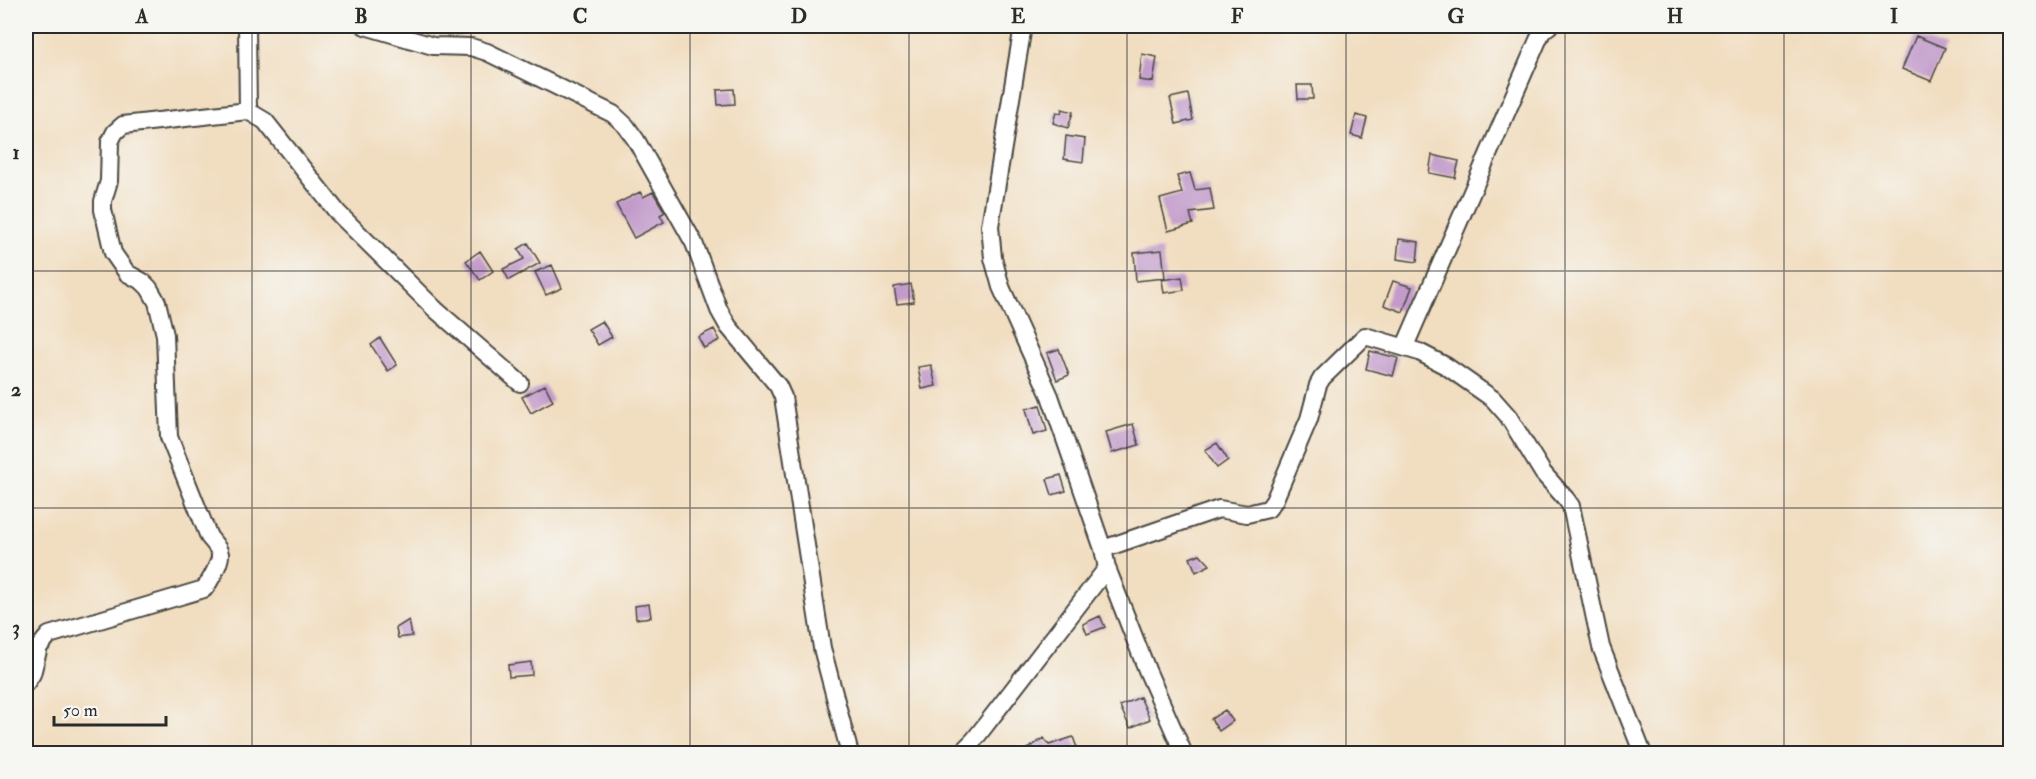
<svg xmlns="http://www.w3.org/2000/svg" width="2036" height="779" viewBox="0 0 2036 779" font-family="'IM FELL Double Pica',serif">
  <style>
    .building { fill: #c29bcb }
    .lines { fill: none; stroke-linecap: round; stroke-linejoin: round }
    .street-casing { stroke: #494641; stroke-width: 20 }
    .street { stroke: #fff; stroke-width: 16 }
    .grid { fill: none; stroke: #2b2b2b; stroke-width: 1.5; stroke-opacity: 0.55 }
    .neatline { fill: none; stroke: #2b2b2b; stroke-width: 2 }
    .grid-label { font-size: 20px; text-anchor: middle; font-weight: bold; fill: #2b2b2b }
  </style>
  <rect width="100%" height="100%" fill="#f6f6f2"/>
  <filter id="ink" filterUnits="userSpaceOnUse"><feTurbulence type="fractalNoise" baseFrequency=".0167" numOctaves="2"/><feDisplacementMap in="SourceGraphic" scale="12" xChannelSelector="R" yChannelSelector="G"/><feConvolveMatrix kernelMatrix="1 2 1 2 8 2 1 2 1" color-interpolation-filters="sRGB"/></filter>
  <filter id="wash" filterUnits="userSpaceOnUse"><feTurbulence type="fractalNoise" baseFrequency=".008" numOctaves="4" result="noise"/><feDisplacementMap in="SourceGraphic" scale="24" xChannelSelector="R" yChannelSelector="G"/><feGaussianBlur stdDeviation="1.35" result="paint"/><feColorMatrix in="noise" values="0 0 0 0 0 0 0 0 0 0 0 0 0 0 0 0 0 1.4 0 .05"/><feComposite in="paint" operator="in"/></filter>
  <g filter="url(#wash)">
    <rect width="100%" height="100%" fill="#f1ddbf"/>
    <g id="blocks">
      <path class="building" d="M 1916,36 L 1945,48 L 1931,81 L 1902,69 Z
        M 1142,54 L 1157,57 L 1153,82 L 1139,80 Z
        M 1297,85 L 1312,85 L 1313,99 L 1298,99 Z
        M 734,89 L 735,104 L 718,105 L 717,90 Z
        M 1188,94 L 1193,120 L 1176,124 L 1170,98 Z
        M 1062,109 L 1073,112 L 1068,128 L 1053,123 L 1056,112 L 1061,113 Z
        M 1356,115 L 1367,118 L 1362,138 L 1351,135 Z
        M 1066,136 L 1085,139 L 1083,162 L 1064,159 Z
        M 1432,155 L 1459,161 L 1455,178 L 1429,173 Z
        M 1190,173 L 1195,190 L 1210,188 L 1214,210 L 1190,213 L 1193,224 L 1168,231 L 1160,199 L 1182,193 L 1177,176 Z
        M 640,192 L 643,197 L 653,192 L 665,212 L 660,215 L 664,222 L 634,238 L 616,204 Z
        M 1399,239 L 1419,242 L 1417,262 L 1397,259 Z
        M 528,243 L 540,263 L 509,280 L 503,269 L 524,259 L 518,249 Z
        M 1162,250 L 1165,278 L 1136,281 L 1134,253 Z
        M 480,251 L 493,271 L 480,280 L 466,261 Z
        M 552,265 L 562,288 L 546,295 L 535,272 Z
        M 1182,277 L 1184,290 L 1164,293 L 1162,280 Z
        M 1393,281 L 1412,287 L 1403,312 L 1384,305 Z
        M 911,284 L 914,302 L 897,304 L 894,287 Z
        M 602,321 L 612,337 L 598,345 L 588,329 Z
        M 714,329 L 720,340 L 704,348 L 698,337 Z
        M 380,338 L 397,365 L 388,371 L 371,345 Z
        M 1059,349 L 1069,375 L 1057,380 L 1047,353 Z
        M 1370,351 L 1398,358 L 1393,376 L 1366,369 Z
        M 931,365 L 936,386 L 922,389 L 918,367 Z
        M 545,385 L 553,401 L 531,413 L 522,397 Z
        M 1040,405 L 1047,431 L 1033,435 L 1026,409 Z
        M 1133,424 L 1139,445 L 1112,453 L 1106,432 Z
        M 1217,443 L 1228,460 L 1217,468 L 1205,450 Z
        M 1061,475 L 1066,491 L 1052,495 L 1047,479 Z
        M 1200,554 L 1210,565 L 1196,572 L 1190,558 Z
        M 649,604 L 651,617 L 636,619 L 635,606 Z
        M 1100,616 L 1105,627 L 1087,634 L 1083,624 Z
        M 409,620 L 412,636 L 398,638 L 396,628 Z
        M 531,662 L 532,675 L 509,677 L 508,665 Z
        M 1140,697 L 1150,719 L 1130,728 L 1120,706 Z
        M 1225,710 L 1233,721 L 1219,731 L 1211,719 Z
        M 1073,737 L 1079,753 L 1021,753 L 1044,738 L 1049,745 Z"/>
    </g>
  </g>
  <g filter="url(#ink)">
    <use href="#blocks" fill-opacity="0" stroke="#494641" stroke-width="1.5"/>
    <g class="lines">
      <g class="street-casing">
        <path id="street" d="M 247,26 L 248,111
          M 365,26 L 433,46 L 471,47 L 487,52 L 613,114 L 626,126 L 636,140 L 694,243 L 719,310 L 728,326 L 778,386 L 783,397 L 822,648 L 850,754
          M 1023,26 L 990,226 L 993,258 L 1001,287 L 1050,396 L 1103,549 L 1107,568 L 1147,670 L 1184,754
          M 1405,346 L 1538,40 L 1543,30 L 1549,26
          M 1103,549 L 1219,509 L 1247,514 L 1268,509 L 1274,501 L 1309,419 L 1318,385 L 1322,378 L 1365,336 L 1419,352 L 1446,366 L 1493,399 L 1508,416 L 1543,473 L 1566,499 L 1571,506 L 1601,647 L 1643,754
          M 26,683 L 32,674 L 39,647 L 49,635 L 204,589 C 209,583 221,562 220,554 C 219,548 213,542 209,537 L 169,437 L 165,335 L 157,302 L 149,288 L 143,282 L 127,273 L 113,253 L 103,210 L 103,201 L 109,181 L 110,142 L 115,132 L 123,125 L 248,111 L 265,121 L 338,213 L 436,310 L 520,383
          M 960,754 L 974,740 L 1107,568"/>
      </g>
      <use href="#street" class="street"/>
    </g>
  </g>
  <path class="grid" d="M 252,26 L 252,754M 471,26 L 471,754M 690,26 L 690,754M 909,26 L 909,754M 1127,26 L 1127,754M 1346,26 L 1346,754M 1565,26 L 1565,754M 1784,26 L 1784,754M 26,271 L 2010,271M 26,508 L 2010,508"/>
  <rect width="2036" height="779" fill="none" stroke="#f6f6f2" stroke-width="66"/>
  <path d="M54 716v9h112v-9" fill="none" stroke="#2b2b2b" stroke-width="3"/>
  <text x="63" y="716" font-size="18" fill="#2b2b2b" stroke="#f6f6f2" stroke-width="4.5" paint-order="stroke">50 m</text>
  <rect x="33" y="33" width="1970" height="713" class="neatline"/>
  <g class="grid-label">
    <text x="142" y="23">A</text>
    <text x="361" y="23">B</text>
    <text x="580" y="23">C</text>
    <text x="799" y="23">D</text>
    <text x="1018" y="23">E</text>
    <text x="1237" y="23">F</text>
    <text x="1456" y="23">G</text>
    <text x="1675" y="23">H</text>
    <text x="1894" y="23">I</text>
    <text x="16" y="159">1</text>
    <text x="16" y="396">2</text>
    <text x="16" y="634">3</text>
  </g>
</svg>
